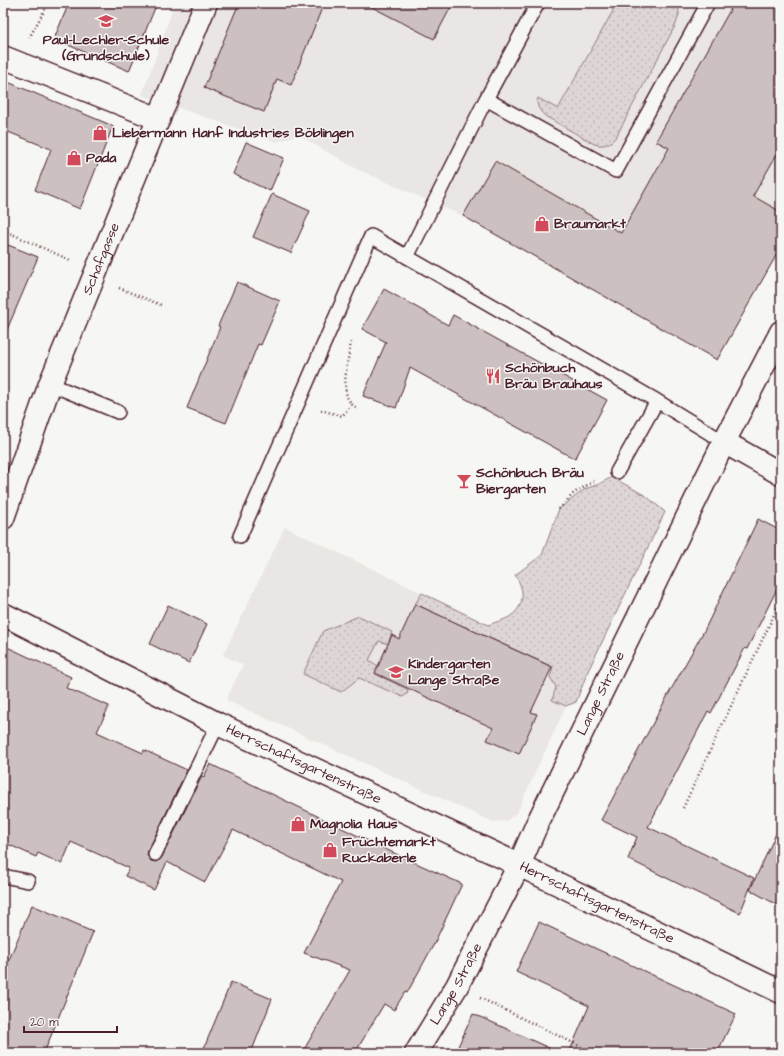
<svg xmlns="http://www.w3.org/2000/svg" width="784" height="1056" viewBox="0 0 784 1056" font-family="'Architects Daughter',sans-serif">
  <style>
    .built { fill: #e9e6e3 }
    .grass { fill: url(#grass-dots); stroke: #947a80 }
    .building { fill: #ccc1c0; stroke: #4a1f2b }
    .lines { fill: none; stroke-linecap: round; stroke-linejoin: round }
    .service-casing { stroke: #4a1f2b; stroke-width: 16 }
    .minor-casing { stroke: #4a1f2b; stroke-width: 25 }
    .tertiary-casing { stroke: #4a1f2b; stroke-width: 25 }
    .path { stroke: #4a1f2b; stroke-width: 2.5; stroke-dasharray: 1 3; stroke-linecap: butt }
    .service { stroke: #f6f6f2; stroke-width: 13 }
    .minor { stroke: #f6f6f2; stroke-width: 22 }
    .tertiary { stroke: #f6f6f2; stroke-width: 22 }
    .labels { text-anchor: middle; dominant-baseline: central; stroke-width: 3; stroke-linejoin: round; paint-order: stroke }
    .poi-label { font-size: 14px; font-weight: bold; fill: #4a1f2b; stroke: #f6f6f2; text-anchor: start }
    .street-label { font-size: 14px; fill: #4a1f2b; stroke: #f6f6f2 }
  </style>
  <defs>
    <pattern id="grass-dots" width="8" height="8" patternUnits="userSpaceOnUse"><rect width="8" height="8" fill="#ddd6d5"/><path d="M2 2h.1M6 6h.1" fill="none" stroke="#bfb7b7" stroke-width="1.8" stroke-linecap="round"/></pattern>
  </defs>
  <rect width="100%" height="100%" fill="#f6f6f2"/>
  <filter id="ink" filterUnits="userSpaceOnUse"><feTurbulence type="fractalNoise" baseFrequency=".025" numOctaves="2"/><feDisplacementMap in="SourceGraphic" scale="8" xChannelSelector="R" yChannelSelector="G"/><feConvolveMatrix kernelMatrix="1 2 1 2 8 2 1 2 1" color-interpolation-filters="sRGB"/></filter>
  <g filter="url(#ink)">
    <path class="built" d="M 175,3 L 781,3 L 781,247 L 717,360 L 463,216 L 357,169 L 298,135 L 276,142 L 142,95 Z
      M 285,527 L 422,593 L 415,604 L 554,667 L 550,677 L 556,687 L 552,700 L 566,706 L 517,812 L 513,816 L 506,821 L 493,822 L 226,700 L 243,665 L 223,655 Z"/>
    <path class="grass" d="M 611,3 L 678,3 L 679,14 L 676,24 L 617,135 C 611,144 605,147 594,144 L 545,116 C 540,111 535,105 538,98 L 558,109 L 613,11 Z
      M 612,477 L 646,496 L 665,512 L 588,671 L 576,702 L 566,706 L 552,700 L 556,687 L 550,677 L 553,667 L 415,604 L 422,593 L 488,625 C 495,622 506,620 512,615 C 526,604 524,588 515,575 L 542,555 L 559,509 L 585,489 L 599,484 Z
      M 359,616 L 392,632 L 388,644 L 379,641 L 369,660 L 378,666 L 375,674 L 407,689 L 408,693 L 403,697 L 359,678 L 341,692 L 303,674 L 323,631 Z"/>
    <path class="building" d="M 69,3 L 157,3 L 129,71 L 54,39 Z
      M 239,3 L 324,3 L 291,85 L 277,79 L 264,112 L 204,88 Z
      M 364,3 L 453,3 L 434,39 Z
      M 734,3 L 781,3 L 781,147 L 753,196 L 781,212 L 781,247 L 717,360 L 463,216 L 495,161 L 621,233 L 669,148 L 656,141 Z
      M 3,80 L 113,126 L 80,209 L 35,190 L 51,149 L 3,130 Z
      M 246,142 L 284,158 L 270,191 L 233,174 Z
      M 272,194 L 310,211 L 291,253 L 253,237 Z
      M 3,243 L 38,257 L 3,339 Z
      M 237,282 L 280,301 L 261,345 L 258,344 L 226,423 L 187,408 L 220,327 L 218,326 Z
      M 384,289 L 448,325 L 453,315 L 607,400 L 575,459 L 410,368 L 396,408 L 363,396 L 386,342 L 362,329 Z
      M 758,519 L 781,531 L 781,581 L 747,649 L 745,648 L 711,713 L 708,711 L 648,827 L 754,878 L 740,913 L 691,890 L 628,859 L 637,837 L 601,820 L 668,695 L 705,629 Z
      M 415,604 L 552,667 L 531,712 L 537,714 L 519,754 L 487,740 L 493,728 L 375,673 L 392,635 L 399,639 Z
      M 168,605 L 207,624 L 189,663 L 150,644 Z
      M 3,645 L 71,677 L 66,688 L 109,706 L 97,732 L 143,753 L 144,750 L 187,770 L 148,851 L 147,855 L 151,861 L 156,862 L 162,857 L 202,776 L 204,777 L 210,764 L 383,848 L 462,884 L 434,944 L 407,993 L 405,992 L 394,1010 L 384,1004 L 355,1053 L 302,1053 L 350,970 L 304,953 L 341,882 L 233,830 L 205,882 L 167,862 L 154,890 L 125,876 L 129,868 L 71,842 L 62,864 L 38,853 L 36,857 L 3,842 Z
      M 781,823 L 781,907 L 750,890 Z
      M 32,905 L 81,926 L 81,927 L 93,932 L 44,1053 L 3,1053 L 3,974 Z
      M 539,922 L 736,1014 L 717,1053 L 569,1053 L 589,1006 L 516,972 Z
      M 231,982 L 272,999 L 251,1053 L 202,1053 Z
      M 473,1014 L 487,1020 L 560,1053 L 455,1053 Z"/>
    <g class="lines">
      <g class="service-casing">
        <path id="service" d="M 486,99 L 616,171 L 708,3
          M 407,257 L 486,99 L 538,3
          M 50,384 L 118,412
          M 617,472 L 657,401
          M 240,536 L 371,236 L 657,401 L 724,442
          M 155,854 L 218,724
          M 3,876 L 28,881"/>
      </g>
      <g class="minor-casing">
        <g id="minor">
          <path d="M 3,57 L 159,119"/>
          <path d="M 724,442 L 781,474"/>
          <path id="s1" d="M 3,518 L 50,384 L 206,3"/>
          <path id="s2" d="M 416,1053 L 457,986 L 519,865 L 781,992"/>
        </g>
      </g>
      <g class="tertiary-casing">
        <g id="tertiary">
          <path id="s3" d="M 3,614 L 218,724 L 519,865 L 537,824 L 724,442 L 781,332"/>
        </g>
      </g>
      <path class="path" d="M 29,38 L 47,6 L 47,3
        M 3,230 L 72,261
        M 119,288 L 161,305
        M 351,342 C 349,356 342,383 347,396 C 348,401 353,405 357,408
        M 321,410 L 342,416 L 352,404
        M 559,509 L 574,493 L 596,480
        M 683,808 L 781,600
        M 776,960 L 781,950
        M 480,998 L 594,1053"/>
      <use href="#service" class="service"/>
      <use href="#minor" class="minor"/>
      <use href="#tertiary" class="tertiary"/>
    </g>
  </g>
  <defs>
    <g id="school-bare" transform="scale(1.2)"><path d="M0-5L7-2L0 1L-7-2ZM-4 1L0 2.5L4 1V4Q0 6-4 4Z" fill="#d1495b" stroke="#f6f6f2" stroke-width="2.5" paint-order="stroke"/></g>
    <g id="shop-bare" transform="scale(1.2)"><path d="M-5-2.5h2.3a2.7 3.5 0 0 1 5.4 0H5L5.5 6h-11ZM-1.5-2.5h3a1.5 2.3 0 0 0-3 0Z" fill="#d1495b" stroke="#f6f6f2" stroke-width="2.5" paint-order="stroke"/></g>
    <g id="restaurant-bare" transform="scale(1.2)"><path d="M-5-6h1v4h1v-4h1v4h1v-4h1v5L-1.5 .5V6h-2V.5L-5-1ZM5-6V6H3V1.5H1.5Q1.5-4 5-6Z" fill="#d1495b" stroke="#f6f6f2" stroke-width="2.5" paint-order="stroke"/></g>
    <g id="bar-bare" transform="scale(1.2)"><path d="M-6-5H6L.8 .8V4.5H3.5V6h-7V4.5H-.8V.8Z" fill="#d1495b" stroke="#f6f6f2" stroke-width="2.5" paint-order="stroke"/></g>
  </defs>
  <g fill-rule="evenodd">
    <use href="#school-bare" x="106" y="21"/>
    <use href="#shop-bare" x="100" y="133"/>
    <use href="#shop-bare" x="74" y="158"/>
    <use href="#shop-bare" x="542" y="224"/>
    <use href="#restaurant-bare" x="493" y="376"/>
    <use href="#bar-bare" x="464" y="481"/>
    <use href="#school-bare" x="396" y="672"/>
    <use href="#shop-bare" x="298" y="824"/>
    <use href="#shop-bare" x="330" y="850"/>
  </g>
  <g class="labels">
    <g class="poi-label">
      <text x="106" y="40" text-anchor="middle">Paul-Lechler-Schule<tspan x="106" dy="16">(Grundschule)</tspan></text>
      <text x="112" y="133">Liebermann Hanf Industries Böblingen</text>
      <text x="86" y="158">Pada</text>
      <text x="554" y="224">Braumarkt</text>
      <text x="505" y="368">Schönbuch<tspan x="505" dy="16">Bräu Brauhaus</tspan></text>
      <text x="476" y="473">Schönbuch Bräu<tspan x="476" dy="16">Biergarten</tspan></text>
      <text x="408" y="664">Kindergarten<tspan x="408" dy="16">Lange Straße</tspan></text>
      <text x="310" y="824">Magnolia Haus</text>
      <text x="342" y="842">Früchtemarkt<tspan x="342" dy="16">Ruckaberle</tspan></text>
    </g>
    <g class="street-label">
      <text stroke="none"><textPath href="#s1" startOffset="277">Schafgasse</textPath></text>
      <text stroke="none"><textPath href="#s3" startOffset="764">Lange Straße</textPath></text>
      <text stroke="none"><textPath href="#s3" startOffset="336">Herrschaftsgartenstraße</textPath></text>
      <text stroke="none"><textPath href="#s2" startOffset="301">Herrschaftsgartenstraße</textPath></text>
      <text stroke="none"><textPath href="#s2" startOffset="80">Lange Straße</textPath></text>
    </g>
  </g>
  <rect width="784" height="1056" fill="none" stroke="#f6f6f2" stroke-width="16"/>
  <rect x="8" y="8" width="768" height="1040" fill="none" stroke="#4a1f2b" stroke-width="1.5" filter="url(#ink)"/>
  <path d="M24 1026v6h93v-6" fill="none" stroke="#4a1f2b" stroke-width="2"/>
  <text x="30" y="1026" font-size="12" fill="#4a1f2b" stroke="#f6f6f2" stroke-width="3" paint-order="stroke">20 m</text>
</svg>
